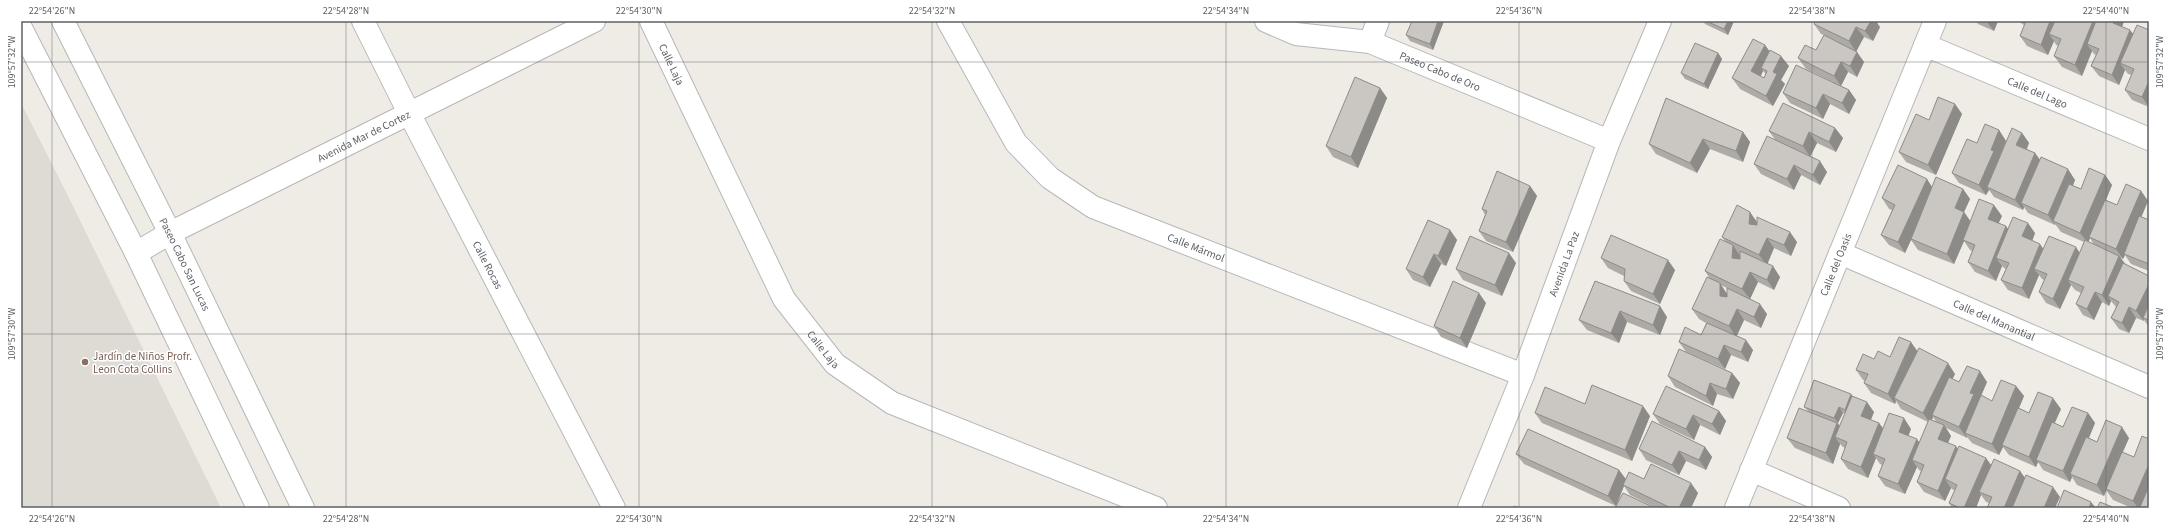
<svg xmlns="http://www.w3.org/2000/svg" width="2170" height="529" viewBox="0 0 2170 529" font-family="'Source Sans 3',sans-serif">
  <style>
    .education { fill: #dedbd4 }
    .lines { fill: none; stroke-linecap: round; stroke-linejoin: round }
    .minor-casing { stroke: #b6b7bb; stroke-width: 24 }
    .tertiary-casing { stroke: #b6b7bb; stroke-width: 24 }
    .minor { stroke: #fff; stroke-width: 22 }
    .tertiary { stroke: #fff; stroke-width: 22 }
    .wall { fill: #aeaba7; fill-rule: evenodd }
    .shaded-wall { fill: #8d8b88 }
    .building { fill: #cac7c2; stroke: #8d8b88 }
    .ticks { fill: none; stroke: #5d6064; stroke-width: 1; stroke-opacity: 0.45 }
    .education-dot { fill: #8d6e63; stroke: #fff; stroke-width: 1.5 }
    .labels { text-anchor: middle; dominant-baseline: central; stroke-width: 3; stroke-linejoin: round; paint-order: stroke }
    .street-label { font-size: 11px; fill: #5d6064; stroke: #fff }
    .education-label { font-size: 11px; fill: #785e54; stroke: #fff; text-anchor: start }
    .neatline { fill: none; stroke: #5d6064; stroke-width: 1.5 }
    .ticks-label { font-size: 10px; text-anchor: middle; fill: #5d6064 }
  </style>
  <rect width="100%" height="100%" fill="#eeece5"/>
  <path class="education" d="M 21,103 L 67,194 L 221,508 L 21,508 Z"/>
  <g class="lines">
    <g class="minor-casing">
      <g id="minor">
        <path id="s1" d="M 363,21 L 409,113 L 614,508"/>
        <path id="s2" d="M 651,21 L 784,299 L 835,364 L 892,403 L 1156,508"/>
        <path id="s3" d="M 948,21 L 1016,143 L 1050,178 L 1093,207 L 1523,375"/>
        <path id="s4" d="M 1266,21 L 1296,34 L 1370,42 L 1609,141"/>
        <path d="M 1370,42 L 1378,21"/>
        <path id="s5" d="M 1925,45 L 2149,139"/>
        <path id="s6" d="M 136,253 L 170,233 L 594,21"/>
        <path id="s7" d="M 1840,253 L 2149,387"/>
        <path d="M 1751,470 L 1839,508"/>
        <path id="s8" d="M 1469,508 L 1523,375 L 1609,141 L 1660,21"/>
        <path id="s9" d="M 1736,508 L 1935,21"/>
      </g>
    </g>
    <g class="tertiary-casing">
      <g id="tertiary">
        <path id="s10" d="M 63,21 L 170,233 L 303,508"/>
        <path d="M 21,28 L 136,253 L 258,508"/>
      </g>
    </g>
    <use href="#minor" class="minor"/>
    <use href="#tertiary" class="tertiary"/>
  </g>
  <path class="wall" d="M 1444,21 L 1433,50 L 1410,41 L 1406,35 Z
    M 1703,21 L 1734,21 L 1728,35 L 1705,24 Z
    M 1976,21 L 1998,21 L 1994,31 L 1978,24 Z
    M 2020,21 L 2093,21 L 2095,23 L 2096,21 L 2124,21 L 2122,27 L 2133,34 L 2149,30 L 2149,107 L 2132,100 L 2125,90 L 2132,75 L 2128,74 L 2125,70 L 2119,85 L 2099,76 L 2091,66 L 2096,55 L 2094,54 L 2092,51 L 2082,76 L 2062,67 L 2054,56 L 2059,46 L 2056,45 L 2054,41 L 2048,55 L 2027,46 L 2020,36 L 2024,25 L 2022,24 Z
    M 1814,24 L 1880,27 L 1873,41 L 1864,37 L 1856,51 L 1864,62 L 1857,77 L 1848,72 L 1841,86 L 1849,90 L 1856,100 L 1849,114 L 1830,104 L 1823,119 L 1790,103 L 1783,93 L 1833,82 L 1806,69 L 1798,58 L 1816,50 L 1824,35 L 1821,34 Z
    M 1765,45 L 1770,52 L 1789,66 L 1781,80 L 1785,84 L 1773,106 L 1740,89 L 1732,78 ZM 1763,71 L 1766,74 L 1764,78 L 1761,76 Z
    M 1718,53 L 1722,59 L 1708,89 L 1685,79 L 1681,73 Z
    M 1380,88 L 1387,98 L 1358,168 L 1333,157 L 1326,146 Z
    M 1955,104 L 1962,114 L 1936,175 L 1906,162 L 1899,152 L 1929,120 Z
    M 1835,128 L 1843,138 L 1836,152 L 1817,143 L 1810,157 L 1827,172 L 1820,185 L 1801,175 L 1794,190 L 1761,174 L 1754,164 L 1776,141 L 1769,131 Z
    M 1999,130 L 2006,141 L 1999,158 L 2022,133 L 2029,143 L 2027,149 L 2035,153 L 2040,160 L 2075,180 L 2073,186 L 2081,189 L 2105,175 L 2112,185 L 2106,200 L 2117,205 L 2141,191 L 2148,201 L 2141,217 L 2149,220 L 2149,271 L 2131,264 L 2125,255 L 2123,259 L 2121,258 L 2125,264 L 2149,276 L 2149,327 L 2144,320 L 2144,321 L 2136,318 L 2129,333 L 2119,329 L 2111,318 L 2116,307 L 2111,301 L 2109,306 L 2102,302 L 2094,320 L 2083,315 L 2076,304 L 2081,293 L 2075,290 L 2071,285 L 2060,309 L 2046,303 L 2039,292 L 2044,280 L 2042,279 L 2039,275 L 2029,299 L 2008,290 L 2001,280 L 2006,269 L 2004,268 L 2002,266 L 1996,281 L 1975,272 L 1968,262 L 1972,251 L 1970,250 L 1964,241 L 1954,264 L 1918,250 L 1911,240 L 1905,253 L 1889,245 L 1881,235 L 1892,210 L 1889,209 L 1882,198 L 1932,187 L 1963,189 L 1970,199 L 1964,212 L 1970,221 L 2002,216 L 1998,223 L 2008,229 L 2035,233 L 2032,241 L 2043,249 L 2080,253 L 2084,242 L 2061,232 L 2055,224 L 2055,225 L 2028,213 L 2024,207 L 2023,210 L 1994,197 L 1989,190 L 1986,195 L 1959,183 L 1952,173 L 1977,143 ZM 2090,238 L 2094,245 L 2088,242 Z
    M 1743,132 L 1750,142 L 1743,162 L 1710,149 L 1697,173 L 1656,154 L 1649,144 Z
    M 1530,186 L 1537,196 L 1513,252 L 1486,241 L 1479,231 L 1485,215 L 1482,209 Z
    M 1757,222 L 1797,242 L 1791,256 L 1774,248 L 1767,264 L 1780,277 L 1774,290 L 1758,282 L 1750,299 L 1767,314 L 1761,328 L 1744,320 L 1737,336 L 1753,350 L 1748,362 L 1731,355 L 1725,369 L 1686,352 L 1679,342 L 1701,335 L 1706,323 L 1699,319 L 1692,309 L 1710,279 L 1705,271 L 1725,241 L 1722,237 ZM 1721,285 L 1740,295 L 1727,294 Z
    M 1450,230 L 1457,240 L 1446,266 L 1441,264 L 1430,287 L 1413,280 L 1406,269 Z
    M 1601,258 L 1675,270 L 1660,304 L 1631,291 L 1624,281 L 1624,276 L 1608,268 Z
    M 1516,263 L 1502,296 L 1463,280 L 1456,269 Z
    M 1595,281 L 1667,317 L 1660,335 L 1627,322 L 1619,343 L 1587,330 L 1579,320 Z
    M 1486,303 L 1467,348 L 1441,337 L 1434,326 Z
    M 1917,351 L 1955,374 L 1952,379 L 1959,382 L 1987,382 L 1981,396 L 1992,401 L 2016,386 L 2024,396 L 2019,408 L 2029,413 L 2061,409 L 2054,423 L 2063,427 L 2088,413 L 2095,423 L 2089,438 L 2097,442 L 2129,438 L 2122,452 L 2149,508 L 2132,508 L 2113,500 L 2106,490 L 2104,496 L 2077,485 L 2072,477 L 2070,482 L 2043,470 L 2038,462 L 2036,467 L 2009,455 L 2003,447 L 1999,455 L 1972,443 L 1967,437 L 1967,438 L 1946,428 L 1951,436 L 1948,443 L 1958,449 L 1986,458 L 1991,465 L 2020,471 L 2025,478 L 2060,497 L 2055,508 L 1987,508 L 1989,503 L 1986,502 L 1981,495 L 1976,508 L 1952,508 L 1949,503 L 1955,491 L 1952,489 L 1951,488 L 1945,501 L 1924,492 L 1917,482 L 1921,471 L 1919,470 L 1917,467 L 1905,494 L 1885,486 L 1878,476 L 1882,465 L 1880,464 L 1876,458 L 1868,478 L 1848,469 L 1841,459 L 1845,448 L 1843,447 L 1840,444 L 1833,464 L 1795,448 L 1787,438 L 1808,411 L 1804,407 L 1851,394 L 1852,396 L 1874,412 L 1871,420 L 1879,423 L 1883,428 L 1911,429 L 1908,436 L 1919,443 L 1928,422 L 1901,409 L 1896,401 L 1895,404 L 1871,393 L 1864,383 L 1865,381 L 1863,380 L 1856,370 L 1874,359 ZM 1843,413 L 1845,414 L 1840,426 L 1838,423 ZM 1933,417 L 1937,423 L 1932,421 Z
    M 1732,373 L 1740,383 L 1733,399 L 1717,394 L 1713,406 L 1675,387 L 1668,376 Z
    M 1585,404 L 1650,416 L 1632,461 L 1542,423 L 1535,413 Z
    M 1719,411 L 1726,421 L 1720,435 L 1700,425 L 1694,440 L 1660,424 L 1653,414 Z
    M 1705,447 L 1712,457 L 1706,470 L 1686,461 L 1679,475 L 1646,460 L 1639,449 Z
    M 1516,454 L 1619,470 L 1626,479 L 1644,479 L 1698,493 L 1691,508 L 1656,508 L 1630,495 L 1624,486 L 1616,506 L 1524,464 Z"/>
  <path class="shaded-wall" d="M 1438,21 L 1444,21 L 1433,50 L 1430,44 Z
    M 1728,21 L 1734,21 L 1728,35 L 1724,29 Z
    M 1871,21 L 1876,21 L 1880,27 L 1873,41 L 1865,31 Z
    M 1986,21 L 1998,21 L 1994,31 Z
    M 2050,21 L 2062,21 L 2049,34 L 2054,41 L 2048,55 L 2041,45 Z
    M 2093,21 L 2100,31 L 2087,44 L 2092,51 L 2082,76 L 2075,65 Z
    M 2113,21 L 2124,21 L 2120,33 L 2113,23 Z
    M 1856,27 L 1864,37 L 1856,52 L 1849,41 Z
    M 2130,30 L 2138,40 L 2120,63 L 2125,70 L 2119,85 L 2112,75 Z
    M 1765,45 L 1772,55 L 1761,68 L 1763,71 L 1758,81 L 1751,71 Z
    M 1857,52 L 1864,62 L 1857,77 L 1850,66 Z
    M 1718,53 L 1722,59 L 1708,89 L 1704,84 Z
    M 1781,56 L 1789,66 L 1781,80 L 1785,84 L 1773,106 L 1766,96 L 1773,72 Z
    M 1841,62 L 1848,72 L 1841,86 L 1834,76 Z
    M 2149,81 L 2149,107 L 2142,97 Z
    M 1380,88 L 1387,98 L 1358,168 L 1351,157 Z
    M 1849,90 L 1856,100 L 1849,114 L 1842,103 Z
    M 1823,94 L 1830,104 L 1823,119 L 1816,108 Z
    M 1955,104 L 1962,114 L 1936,175 L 1928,165 Z
    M 1835,128 L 1843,138 L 1836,152 L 1829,142 Z
    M 1999,130 L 2006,141 L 1999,158 L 2002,162 L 1987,187 L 1989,190 L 1986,195 L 1979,185 L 1991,150 Z
    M 1743,132 L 1750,142 L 1743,162 L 1736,151 Z
    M 1809,132 L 1817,143 L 1810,157 L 1803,146 Z
    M 2022,133 L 2029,143 L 2024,155 L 2016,145 Z
    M 1703,139 L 1710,149 L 1697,173 L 1690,163 Z
    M 2035,153 L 2043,164 L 2021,203 L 2024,207 L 2023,210 L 2015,200 Z
    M 1820,161 L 1827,172 L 1820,185 L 1813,175 Z
    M 1794,165 L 1801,175 L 1794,190 L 1787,179 Z
    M 2068,169 L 2075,180 L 2056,222 L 2053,221 L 2055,224 L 2055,225 L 2048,215 Z
    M 2105,175 L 2112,185 L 2088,243 L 2080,233 Z
    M 1927,179 L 1934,190 L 1905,253 L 1898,242 Z
    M 1530,186 L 1537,196 L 1513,252 L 1506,242 Z
    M 1963,189 L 1970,199 L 1964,212 L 1971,222 L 1963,240 L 1964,241 L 1954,264 L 1947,254 L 1955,208 Z
    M 2141,191 L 2148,201 L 2126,254 L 2124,254 L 2125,255 L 2123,259 L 2116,249 Z
    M 1994,205 L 2002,216 L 1996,229 L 1988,219 Z
    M 1750,212 L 1757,222 L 1757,235 L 1749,224 Z
    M 2028,223 L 2035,233 L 2030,247 L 2022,236 Z
    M 2006,226 L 2014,237 L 1996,258 L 2002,266 L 1996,281 L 1988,271 Z
    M 1450,230 L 1457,240 L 1446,266 L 1438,256 Z
    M 1790,232 L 1797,242 L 1791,256 L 1784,245 Z
    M 1767,238 L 1774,248 L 1767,265 L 1759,255 Z
    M 2040,244 L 2047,254 L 2034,269 L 2039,275 L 2029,299 L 2022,288 Z
    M 1733,245 L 1740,256 L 1740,269 L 1732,258 Z
    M 2076,247 L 2083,258 L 2068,280 L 2071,285 L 2060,309 L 2053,299 Z
    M 1509,253 L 1516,263 L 1502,296 L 1495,285 Z
    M 1434,254 L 1441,264 L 1430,287 L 1423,277 Z
    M 2119,256 L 2127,266 L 2108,296 L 2111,301 L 2109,306 L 2102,295 Z
    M 1668,260 L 1675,270 L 1660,304 L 1653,294 Z
    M 1773,266 L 1780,277 L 1774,290 L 1767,280 Z
    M 1750,272 L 1758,282 L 1750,299 L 1742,289 Z
    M 1720,283 L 1727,294 L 1727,306 L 1720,296 Z
    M 2149,284 L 2149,310 L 2143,318 L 2144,320 L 2144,321 L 2136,311 Z
    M 2095,292 L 2102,302 L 2094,320 L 2087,309 Z
    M 1479,293 L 1486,303 L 1467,348 L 1460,338 Z
    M 1760,304 L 1767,314 L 1761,328 L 1754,317 Z
    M 1660,306 L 1667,317 L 1660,335 L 1653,325 Z
    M 2129,307 L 2136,318 L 2129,333 L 2122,323 Z
    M 1737,309 L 1744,320 L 1736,337 L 1729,326 Z
    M 1620,311 L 1627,322 L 1619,343 L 1611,333 Z
    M 1746,340 L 1753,350 L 1748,362 L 1741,352 Z
    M 1911,342 L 1918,352 L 1894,398 L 1896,401 L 1895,404 L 1888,394 Z
    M 1724,345 L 1731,355 L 1725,369 L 1718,359 Z
    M 1948,363 L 1955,374 L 1934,416 L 1932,415 L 1933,417 L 1930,423 L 1923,413 Z
    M 1980,371 L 1987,382 L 1965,433 L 1967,437 L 1967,438 L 1959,427 L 1970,393 Z
    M 1732,373 L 1740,383 L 1733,399 L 1726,389 Z
    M 1710,383 L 1717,394 L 1713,406 L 1706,396 Z
    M 2016,386 L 2024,396 L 2003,446 L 2002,445 L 2003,447 L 1999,455 L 1992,444 Z
    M 1851,394 L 1855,400 L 1849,415 L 1845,410 Z
    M 2053,398 L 2061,409 L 2038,461 L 2036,460 L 2038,462 L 2036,467 L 2029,457 Z
    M 1867,402 L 1874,412 L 1868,426 L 1861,416 Z
    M 1643,406 L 1650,416 L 1632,461 L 1625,450 Z
    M 1839,407 L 1843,413 L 1838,423 L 1834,418 Z
    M 1719,411 L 1726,421 L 1720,435 L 1712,424 Z
    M 2088,413 L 2095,423 L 2073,475 L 2070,474 L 2072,477 L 2070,482 L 2063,471 Z
    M 1693,415 L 1700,425 L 1694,440 L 1686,429 Z
    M 1904,418 L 1911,429 L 1906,442 L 1899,432 Z
    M 1837,423 L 1845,433 L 1835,437 L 1840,444 L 1833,464 L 1826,453 Z
    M 1879,423 L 1886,433 L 1873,454 L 1876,458 L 1868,478 L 1861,467 Z
    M 1944,425 L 1951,436 L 1945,449 L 1938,439 Z
    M 2122,427 L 2129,438 L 2104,496 L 2097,485 Z
    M 1917,439 L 1924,450 L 1912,460 L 1917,467 L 1905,494 L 1898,484 Z
    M 1956,446 L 1963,457 L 1945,479 L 1951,488 L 1945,501 L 1938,491 Z
    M 1705,447 L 1712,457 L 1706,470 L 1699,460 Z
    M 1679,451 L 1686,461 L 1679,475 L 1672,465 Z
    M 1986,458 L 1993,468 L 1979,492 L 1981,495 L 1976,508 L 1964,508 Z
    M 2149,464 L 2149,491 L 2140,507 L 2141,508 L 2138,508 L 2133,501 Z
    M 1619,470 L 1627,481 L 1623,485 L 1624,486 L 1616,506 L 1608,496 Z
    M 2020,471 L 2027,481 L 2016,508 L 2004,508 Z
    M 1691,483 L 1698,493 L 1691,508 L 1679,508 Z
    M 2053,487 L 2060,497 L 2055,508 L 2044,508 Z
    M 2091,502 L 2096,508 L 2089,508 Z"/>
  <path class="building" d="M 1412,21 L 1438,21 L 1430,44 L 1406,35 Z
    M 1706,21 L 1728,21 L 1724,29 Z
    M 1816,21 L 1871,21 L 1865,31 L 1856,27 L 1849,41 L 1814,24 Z
    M 2026,21 L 2050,21 L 2041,45 L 2020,36 Z
    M 2055,21 L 2093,21 L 2075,65 L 2054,56 L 2061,39 L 2049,34 Z
    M 2096,21 L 2113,21 L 2113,23 L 2130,30 L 2112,75 L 2091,66 L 2099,49 L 2087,44 Z
    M 2137,25 L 2149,30 L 2149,81 L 2142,97 L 2125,90 L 2134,69 L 2120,63 Z
    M 1824,35 L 1857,52 L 1850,66 L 1841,62 L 1834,76 L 1798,58 L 1805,45 L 1816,50 Z
    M 1753,39 L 1765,45 L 1751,71 L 1764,78 L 1767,71 L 1761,68 L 1770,50 L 1781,56 L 1773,72 L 1777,74 L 1766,96 L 1732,78 Z
    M 1695,43 L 1718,53 L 1704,84 L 1681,73 Z
    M 1796,65 L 1849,90 L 1842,103 L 1823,94 L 1816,108 L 1783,93 Z
    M 1355,77 L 1380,88 L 1351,157 L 1326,146 Z
    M 1938,97 L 1955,104 L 1928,165 L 1899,152 L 1916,114 L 1929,120 Z
    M 1666,98 L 1743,132 L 1736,151 L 1703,139 L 1690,163 L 1649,144 Z
    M 1783,103 L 1835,128 L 1829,142 L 1809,132 L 1803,146 L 1769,131 Z
    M 1985,124 L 1999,130 L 1991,150 L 1994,151 L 1979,185 L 1952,173 L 1967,139 L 1977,143 Z
    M 2012,128 L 2022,133 L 2016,145 L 2035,153 L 2015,200 L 1987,187 Z
    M 1767,136 L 1820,161 L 1813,175 L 1794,165 L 1787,179 L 1754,164 Z
    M 2041,157 L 2068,169 L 2048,215 L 2021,203 Z
    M 1898,165 L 1927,179 L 1898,242 L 1881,235 L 1895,205 L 1882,198 Z
    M 2089,168 L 2105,175 L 2080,233 L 2053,221 L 2069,184 L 2081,189 Z
    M 1497,171 L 1530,186 L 1506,242 L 1479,231 L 1487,211 L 1482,209 Z
    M 1936,177 L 1963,189 L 1955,208 L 1964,212 L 1947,254 L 1911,239 Z
    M 2126,184 L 2141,191 L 2116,249 L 2089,237 L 2105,200 L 2117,205 Z
    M 1979,199 L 1994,205 L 1988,219 L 2006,226 L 1988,271 L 1968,262 L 1975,245 L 1963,240 Z
    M 1737,205 L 1750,212 L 1749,224 L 1757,225 L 1757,217 L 1790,232 L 1784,245 L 1767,238 L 1759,255 L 1722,237 Z
    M 2139,216 L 2149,220 L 2149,264 L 2124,254 Z
    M 2013,217 L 2028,223 L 2022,236 L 2040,244 L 2022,288 L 2001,280 L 2009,263 L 1996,258 Z
    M 1428,220 L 1450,230 L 1438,256 L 1434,254 L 1423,277 L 1406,269 Z
    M 1611,235 L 1668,260 L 1653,294 L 1624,281 L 1625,269 L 1601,258 Z
    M 1470,236 L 1509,253 L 1495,285 L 1456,269 Z
    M 2049,236 L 2076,247 L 2053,299 L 2039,292 L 2047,274 L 2034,269 Z
    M 1720,239 L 1733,245 L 1732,258 L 1740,259 L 1740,251 L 1773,266 L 1767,280 L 1750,272 L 1742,289 L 1705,271 Z
    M 2085,240 L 2119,256 L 2102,295 L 2095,292 L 2087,309 L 2076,304 L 2084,287 L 2068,280 Z
    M 2123,263 L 2149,276 L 2149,284 L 2136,311 L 2129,307 L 2122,323 L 2111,318 L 2119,302 L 2108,296 Z
    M 1707,277 L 1720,283 L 1720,296 L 1727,297 L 1727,288 L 1760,304 L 1754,317 L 1737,309 L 1729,326 L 1692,309 Z
    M 1453,281 L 1479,293 L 1460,338 L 1434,326 Z
    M 1595,281 L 1660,306 L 1653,325 L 1620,311 L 1611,333 L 1579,320 Z
    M 2149,304 L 2149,320 L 2143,318 Z
    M 1707,323 L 1746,340 L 1741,352 L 1724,345 L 1718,359 L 1679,342 L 1685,327 L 1701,335 Z
    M 1899,337 L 1911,342 L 1888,394 L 1864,383 L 1868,374 L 1856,370 L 1863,354 L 1874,359 L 1878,351 L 1890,357 Z
    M 1919,348 L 1948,363 L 1923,413 L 1894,398 Z
    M 1679,349 L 1732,373 L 1726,389 L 1710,383 L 1706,396 L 1668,376 Z
    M 1967,366 L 1980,371 L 1970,393 L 1974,394 L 1959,427 L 1932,415 L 1949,377 L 1959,382 Z
    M 1814,380 L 1851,394 L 1845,410 L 1839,407 L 1834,418 L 1804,407 Z
    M 2001,380 L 2016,386 L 1992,444 L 1965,433 L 1981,395 L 1992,401 Z
    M 1592,385 L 1643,406 L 1625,450 L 1535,413 L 1545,387 L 1585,404 Z
    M 1666,386 L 1719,411 L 1712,424 L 1693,415 L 1686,429 L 1653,414 Z
    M 2038,392 L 2053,398 L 2029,457 L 2002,445 L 2018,408 L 2029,413 Z
    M 1852,396 L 1867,402 L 1861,416 L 1879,423 L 1861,467 L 1841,459 L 1847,442 L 1835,437 Z
    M 2072,407 L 2088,413 L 2063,471 L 2036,460 L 2052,422 L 2063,427 Z
    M 1799,408 L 1837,423 L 1826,453 L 1787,438 Z
    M 1889,413 L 1904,418 L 1899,432 L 1917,439 L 1898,484 L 1878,476 L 1885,459 L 1873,454 Z
    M 1929,419 L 1944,425 L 1938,439 L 1956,446 L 1938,491 L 1917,482 L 1924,465 L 1912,460 Z
    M 2106,420 L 2122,427 L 2097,485 L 2070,474 L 2086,437 L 2097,442 Z
    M 1652,421 L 1705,447 L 1699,460 L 1679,451 L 1672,465 L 1639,449 Z
    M 1528,429 L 1619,470 L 1608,496 L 1516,454 Z
    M 2142,436 L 2149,439 L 2149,464 L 2133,501 L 2106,489 L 2122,452 L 2134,457 Z
    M 1959,446 L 1986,458 L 1964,508 L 1960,508 L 1949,503 L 1957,485 L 1945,479 Z
    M 1994,459 L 2020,471 L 2004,508 L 1987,508 L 1992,497 L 1979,492 Z
    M 1651,464 L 1691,483 L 1679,508 L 1671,508 L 1623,485 L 1629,472 L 1644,479 Z
    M 2026,475 L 2053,487 L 2044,508 L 2012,508 Z
    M 2149,486 L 2149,508 L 2142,508 L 2140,507 Z
    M 2064,490 L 2091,502 L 2089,508 L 2057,508 Z
    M 1623,493 L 1655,508 L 1615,508 Z
    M 2100,502 L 2115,508 L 2097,508 Z
    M 1514,506 L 1519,508 L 1513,508 Z"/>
  <path class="ticks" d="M 52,21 L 52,508M 346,21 L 346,508M 639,21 L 639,508M 932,21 L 932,508M 1226,21 L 1226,508M 1519,21 L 1519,508M 1812,21 L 1812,508M 2106,21 L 2106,508M 21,62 L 2149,62M 21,334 L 2149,334"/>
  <circle class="education-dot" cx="85" cy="362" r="4"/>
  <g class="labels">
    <g class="street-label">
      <text stroke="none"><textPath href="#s2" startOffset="48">Calle Laja</textPath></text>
      <text stroke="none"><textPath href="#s4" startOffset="183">Paseo Cabo de Oro</textPath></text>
      <text stroke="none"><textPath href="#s5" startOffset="122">Calle del Lago</textPath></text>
      <text stroke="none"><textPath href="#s6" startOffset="256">Avenida Mar de Cortez</textPath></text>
      <text stroke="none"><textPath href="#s3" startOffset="351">Calle Mármol</textPath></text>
      <text stroke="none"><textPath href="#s10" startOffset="272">Paseo Cabo San Lucas</textPath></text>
      <text stroke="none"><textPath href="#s8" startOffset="262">Avenida La Paz</textPath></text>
      <text stroke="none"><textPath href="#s9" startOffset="263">Calle del Oasis</textPath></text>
      <text stroke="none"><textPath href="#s1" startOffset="274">Calle Rocas</textPath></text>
      <text stroke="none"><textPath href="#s7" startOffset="168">Calle del Manantial</textPath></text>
      <text stroke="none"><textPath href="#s2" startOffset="372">Calle Laja</textPath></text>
    </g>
    <g class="education-label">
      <text x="93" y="356">Jardín de Niños Profr.<tspan x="93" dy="13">Leon Cota Collins</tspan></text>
    </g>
  </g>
  <rect width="2170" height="529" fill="none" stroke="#ffffff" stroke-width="44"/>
  <rect x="22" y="22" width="2126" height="485" class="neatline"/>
  <g class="ticks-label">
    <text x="52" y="14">22°54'26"N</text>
    <text x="346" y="14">22°54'28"N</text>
    <text x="639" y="14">22°54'30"N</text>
    <text x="932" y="14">22°54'32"N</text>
    <text x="1226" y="14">22°54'34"N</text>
    <text x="1519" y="14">22°54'36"N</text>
    <text x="1812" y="14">22°54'38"N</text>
    <text x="2106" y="14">22°54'40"N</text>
    <text transform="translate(2159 62) rotate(-90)" y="4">109°57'32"W</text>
    <text transform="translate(11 62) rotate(-90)" y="4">109°57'32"W</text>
    <text transform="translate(2159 334) rotate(-90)" y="4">109°57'30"W</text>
    <text transform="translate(11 334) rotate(-90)" y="4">109°57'30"W</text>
    <text x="52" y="522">22°54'26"N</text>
    <text x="346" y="522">22°54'28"N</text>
    <text x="639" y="522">22°54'30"N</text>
    <text x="932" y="522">22°54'32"N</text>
    <text x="1226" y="522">22°54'34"N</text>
    <text x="1519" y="522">22°54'36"N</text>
    <text x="1812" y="522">22°54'38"N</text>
    <text x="2106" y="522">22°54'40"N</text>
  </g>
</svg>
